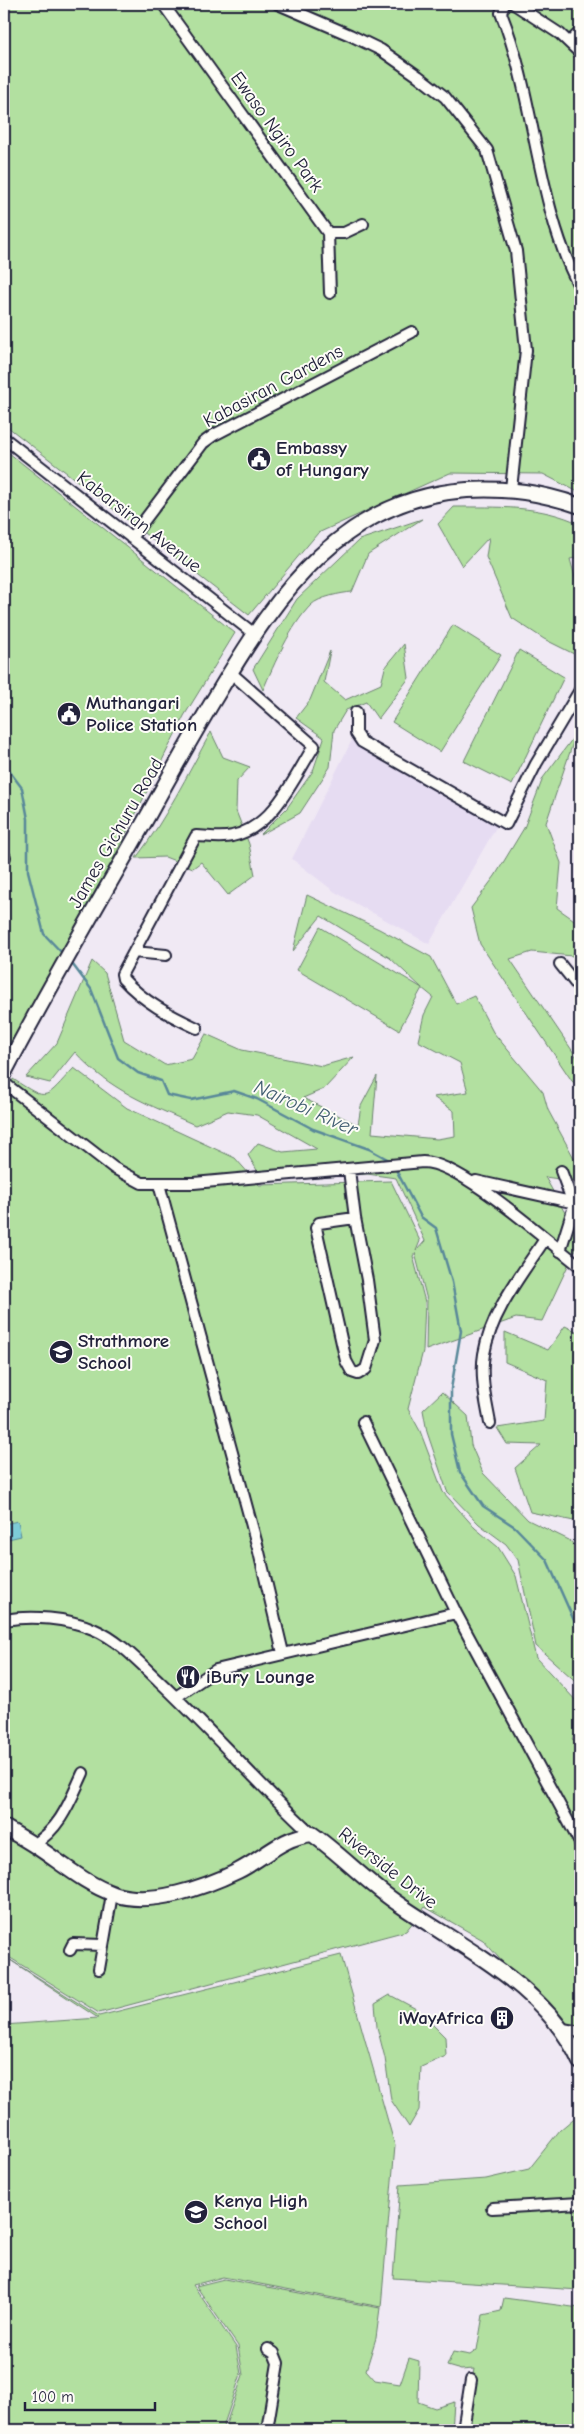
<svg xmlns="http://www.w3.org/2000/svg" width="584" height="2434" viewBox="0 0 584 2434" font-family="'Comic Neue',sans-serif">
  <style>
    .built { fill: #e6dcf2 }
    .green { fill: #b2e0a0; stroke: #6a816e }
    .water { fill: #7dccd8; stroke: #598899 }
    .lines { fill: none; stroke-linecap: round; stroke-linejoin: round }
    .stream { stroke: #598899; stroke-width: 2.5 }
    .street-casing { stroke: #22223b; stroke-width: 14 }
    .secondary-casing { stroke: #22223b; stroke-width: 18 }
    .street { stroke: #fdfcf7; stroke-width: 10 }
    .secondary { stroke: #fdfcf7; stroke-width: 14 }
    .labels { text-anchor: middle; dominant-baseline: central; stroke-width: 4; stroke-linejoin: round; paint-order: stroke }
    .street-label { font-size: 19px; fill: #22223b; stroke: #fdfcf7 }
    .poi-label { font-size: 19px; font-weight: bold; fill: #22223b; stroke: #fdfcf7; text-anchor: start }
    .water-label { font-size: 20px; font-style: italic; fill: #425e72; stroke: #fdfcf7 }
  </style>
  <rect width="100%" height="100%" fill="#f0e9f4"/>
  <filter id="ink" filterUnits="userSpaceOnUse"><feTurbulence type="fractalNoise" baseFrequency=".02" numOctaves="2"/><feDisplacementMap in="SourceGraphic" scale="10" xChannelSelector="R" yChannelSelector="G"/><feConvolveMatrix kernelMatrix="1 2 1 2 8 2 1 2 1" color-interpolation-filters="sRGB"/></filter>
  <g filter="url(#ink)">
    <path class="built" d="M 353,738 L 499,822 L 429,944 L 335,892 L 292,859 Z"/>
    <path class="green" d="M 4,4 L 580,4 L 580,493 L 543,474 L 450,473 L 318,533 L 249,615 L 4,424 Z
      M 4,449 L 235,633 L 184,716 L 114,858 L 4,1055 Z
      M 454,507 C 497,507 541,505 580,524 L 580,557 L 570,559 L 580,595 L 580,657 L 544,639 L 512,618 L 486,557 L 489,537 L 462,566 L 438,524 Z
      M 422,519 L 368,554 L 352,592 C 341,593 319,597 311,605 C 291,625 274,664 263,690 L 253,669 L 297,599 L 359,540 Z
      M 453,625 L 501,655 L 440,752 L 392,722 Z
      M 404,644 L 409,678 L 378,719 L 366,702 L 346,710 L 334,730 L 330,767 L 300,813 L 260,835 L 287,808 L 313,771 L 324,738 L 296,718 L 310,700 L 330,651 L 324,682 L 345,700 L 381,684 L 385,668 Z
      M 519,650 L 564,677 L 512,785 L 464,761 Z
      M 211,732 L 223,757 L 250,767 L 237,781 L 236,811 L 249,844 L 255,875 L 228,895 L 201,862 L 193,868 L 165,857 L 136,858 C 166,819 187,775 211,732 Z
      M 576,734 L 546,823 L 561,863 L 557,908 L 580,924 L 580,940 L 572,956 L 532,952 L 510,959 L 580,1062 L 580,1088 L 572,1081 L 480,944 L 471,908 L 495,876 L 524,828 L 543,778 Z
      M 307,895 L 379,929 L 431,957 L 456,1004 L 474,996 L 493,1032 L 543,1092 L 548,1110 L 580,1169 L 580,1182 L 545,1177 L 580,1240 L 542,1321 L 516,1318 L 426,1350 L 427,1300 L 415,1253 L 413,1256 L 425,1302 L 423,1351 L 408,1409 L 420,1431 L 443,1492 L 475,1528 L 498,1547 L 516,1576 L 536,1658 L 580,1705 L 580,1727 L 572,1739 L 580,1746 L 580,2050 L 483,1940 L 425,1907 L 406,1931 L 99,2013 L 4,1954 L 4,1102 L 13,1079 C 50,1103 44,1099 74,1068 L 127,1108 L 235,1158 L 259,1185 L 391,1181 L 420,1241 L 416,1251 L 425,1241 L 396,1178 L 367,1174 L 264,1182 L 248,1155 L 258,1143 L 283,1152 L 317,1149 L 257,1115 L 228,1111 L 195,1125 C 148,1104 110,1091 75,1052 L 50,1083 L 26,1077 L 57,1043 L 92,961 L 105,973 L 124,1040 L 165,1065 L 192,1059 L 206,1034 L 242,1050 L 322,1066 L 354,1057 L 324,1089 L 303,1098 L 358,1125 L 361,1106 L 377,1076 L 372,1133 L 437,1139 L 455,1136 L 454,1111 L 433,1097 L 468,1092 L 460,1063 L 418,1041 L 424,1015 L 433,997 L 422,988 L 399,1030 L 297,970 L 320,927 L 422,988 L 390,958 L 321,916 L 293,951 Z
      M 565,1326 L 580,1333 L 580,1508 L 574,1521 L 530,1512 L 515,1468 L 541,1445 L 507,1444 L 497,1428 L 544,1421 L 547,1380 L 505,1362 L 505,1332 L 548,1350 Z
      M 442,1392 L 468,1416 L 471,1445 L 483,1473 L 528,1520 L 569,1540 L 580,1550 L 580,1685 L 536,1646 L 518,1560 L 506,1544 L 479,1524 L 447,1491 L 427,1432 L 423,1410 Z
      M 341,1955 L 395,2146 L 381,2307 L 223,2277 L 193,2285 L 236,2347 L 241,2374 L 222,2430 L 4,2430 L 4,2025 L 98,2018 L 4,1956 L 99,2016 Z
      M 390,1995 L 418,2010 L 445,2037 L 446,2056 L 421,2067 L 419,2110 L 409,2127 L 391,2100 L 385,2058 L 377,2027 L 375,2004 Z
      M 579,2114 L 580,2290 L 393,2278 L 400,2185 L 486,2179 L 529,2169 L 560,2130 Z
      M 224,2279 L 380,2308 L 376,2338 L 366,2370 L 375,2380 L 400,2384 L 409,2358 L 419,2361 L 418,2402 L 435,2408 L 454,2402 L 452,2430 L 224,2430 L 243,2375 L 238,2346 L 196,2286 Z
      M 504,2298 L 580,2308 L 580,2430 L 463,2430 L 474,2369 L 461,2370 L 447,2366 L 453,2352 L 470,2355 L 477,2350 L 483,2315 L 501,2311 Z"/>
    <path class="water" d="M 18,1521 L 21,1536 L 4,1540 L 4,1524 Z"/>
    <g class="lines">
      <path class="stream" d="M 4,764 L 22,788 L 28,819 L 28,871 L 44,934 L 63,954
        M 70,961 L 91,989 L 118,1058 L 138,1073 L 161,1081 L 167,1095 L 191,1100 L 234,1091 L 257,1099 L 313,1129 L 369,1149 L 391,1161
        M 395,1168 L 421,1217 L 436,1228 L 452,1282 L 461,1331 L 451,1389 L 451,1434 L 460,1472 L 483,1506 L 515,1527 L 547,1560 L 580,1634"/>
      <g class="street-casing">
        <path id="street" d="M 163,4 L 328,233 L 330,293
          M 278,4 L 350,35 L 381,50 L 418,76 L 445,97 L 487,150 L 516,251 L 526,350 L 511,489
          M 504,4 L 501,13 C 536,100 536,205 580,288
          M 514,4 L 560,34 L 580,53
          M 570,42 L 580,32
          M 328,233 L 344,233 L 363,224
          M 4,438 L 253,633
          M 131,538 L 203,443 L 214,435 L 412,332
          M 356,712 L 356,733 L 362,742 L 506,824 L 536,764 L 580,690
          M 4,858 L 5,857
          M 134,952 L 166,955
          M 560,964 L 580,989
          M 197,1028 C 169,1015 144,1002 123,979 L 122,974 L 196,836 C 207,836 221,839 232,836 C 273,828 294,778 314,746 L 230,672
          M 4,1083 L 114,1168 L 142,1183 L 194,1183 L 423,1162 C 461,1162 547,1241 580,1266
          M 349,1170 L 355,1218 L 367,1280 L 375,1340 L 366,1369 L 358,1374 L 352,1372 L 346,1361 L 316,1228 L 319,1223 L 355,1218
          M 561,1171 L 573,1203
          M 476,1181 L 580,1204
          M 159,1184 L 259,1552 L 283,1653
          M 560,1251 L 575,1203
          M 363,1422 L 456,1613 L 580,1843
          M 490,1423 C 486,1401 480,1377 484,1354 C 491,1312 522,1274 545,1239
          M 4,1620 C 32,1615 67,1618 93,1629 C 119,1640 139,1662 159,1681 C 211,1730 259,1785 312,1834
          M 176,1697 L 216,1670 L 456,1613
          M 33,1845 C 61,1828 70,1801 83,1773
          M 70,1950 L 73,1944 L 103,1945
          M 99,1969 L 112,1894
          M 563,2029 L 580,2032
          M 492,2208 L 580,2203
          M 267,2430 L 278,2363 L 274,2353 L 268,2349
          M 463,2430 L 471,2380"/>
      </g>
      <g class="secondary-casing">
        <path id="secondary" d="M 4,1073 C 50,985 101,899 150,812 C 173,770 196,729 221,688 C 278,592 345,498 467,490 C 509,488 540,492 580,506
          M 4,1827 C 17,1835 30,1842 43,1851 C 65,1866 88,1885 114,1894 C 151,1907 205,1887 238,1871 C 264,1858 282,1837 312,1834 C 343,1856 368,1884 400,1905 C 464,1949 547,1987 580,2062"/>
      </g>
      <use href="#street" class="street"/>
      <use href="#secondary" class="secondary"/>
    </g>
  </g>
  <defs>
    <g id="civic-disc" transform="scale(1.25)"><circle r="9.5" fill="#22223b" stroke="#fdfcf7"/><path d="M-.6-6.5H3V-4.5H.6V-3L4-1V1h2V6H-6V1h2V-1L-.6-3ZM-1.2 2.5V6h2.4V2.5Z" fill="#fff"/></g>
    <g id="school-disc" transform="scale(1.25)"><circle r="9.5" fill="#22223b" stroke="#fdfcf7"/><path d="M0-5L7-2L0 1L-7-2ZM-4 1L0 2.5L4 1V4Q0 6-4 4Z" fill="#fff"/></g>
    <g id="restaurant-disc" transform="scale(1.25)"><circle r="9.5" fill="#22223b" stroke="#fdfcf7"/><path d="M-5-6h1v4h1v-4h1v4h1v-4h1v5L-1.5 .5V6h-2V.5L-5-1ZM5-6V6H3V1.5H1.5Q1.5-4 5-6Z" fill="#fff"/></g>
    <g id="building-disc" transform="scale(1.25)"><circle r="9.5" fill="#22223b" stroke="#fdfcf7"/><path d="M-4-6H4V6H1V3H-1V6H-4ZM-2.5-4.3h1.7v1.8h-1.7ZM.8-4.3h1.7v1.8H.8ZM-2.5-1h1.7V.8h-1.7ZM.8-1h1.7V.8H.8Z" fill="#fff"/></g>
  </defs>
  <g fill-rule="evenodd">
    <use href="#civic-disc" x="259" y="459"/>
    <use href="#civic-disc" x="69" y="714"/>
    <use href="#school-disc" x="61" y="1352"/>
    <use href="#restaurant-disc" x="188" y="1677"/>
    <use href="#building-disc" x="502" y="2018"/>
    <use href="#school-disc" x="196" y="2212"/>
  </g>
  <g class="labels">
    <g class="street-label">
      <text transform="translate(277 132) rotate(54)">Ewaso Ngiro Park</text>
      <text transform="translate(273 386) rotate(-28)">Kabasiran Gardens</text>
      <text transform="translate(139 522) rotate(38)">Kabarsiran Avenue</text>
      <text transform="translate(116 833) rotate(-60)">James Gichuru Road</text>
      <text transform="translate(388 1868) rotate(38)">Riverside Drive</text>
    </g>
    <g class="poi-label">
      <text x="276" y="448">Embassy<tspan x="276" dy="22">of Hungary</tspan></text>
      <text x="86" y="703">Muthangari<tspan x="86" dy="22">Police Station</tspan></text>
      <text x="78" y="1341">Strathmore<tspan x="78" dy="22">School</tspan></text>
      <text x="206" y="1677">iBury Lounge</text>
      <text x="484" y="2018" text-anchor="end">iWayAfrica</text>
      <text x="214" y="2201">Kenya High<tspan x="214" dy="22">School</tspan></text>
    </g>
    <g class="water-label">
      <text transform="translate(306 1108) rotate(24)">Nairobi River</text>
    </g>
  </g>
  <rect width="584" height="2434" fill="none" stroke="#fdfcf7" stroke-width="20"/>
  <rect x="10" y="10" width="564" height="2414" fill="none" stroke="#22223b" stroke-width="2" filter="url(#ink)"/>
  <path d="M25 2402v8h130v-8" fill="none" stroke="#22223b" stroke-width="2.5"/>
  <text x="32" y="2402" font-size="15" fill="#22223b" stroke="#fdfcf7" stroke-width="4" paint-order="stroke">100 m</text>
</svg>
